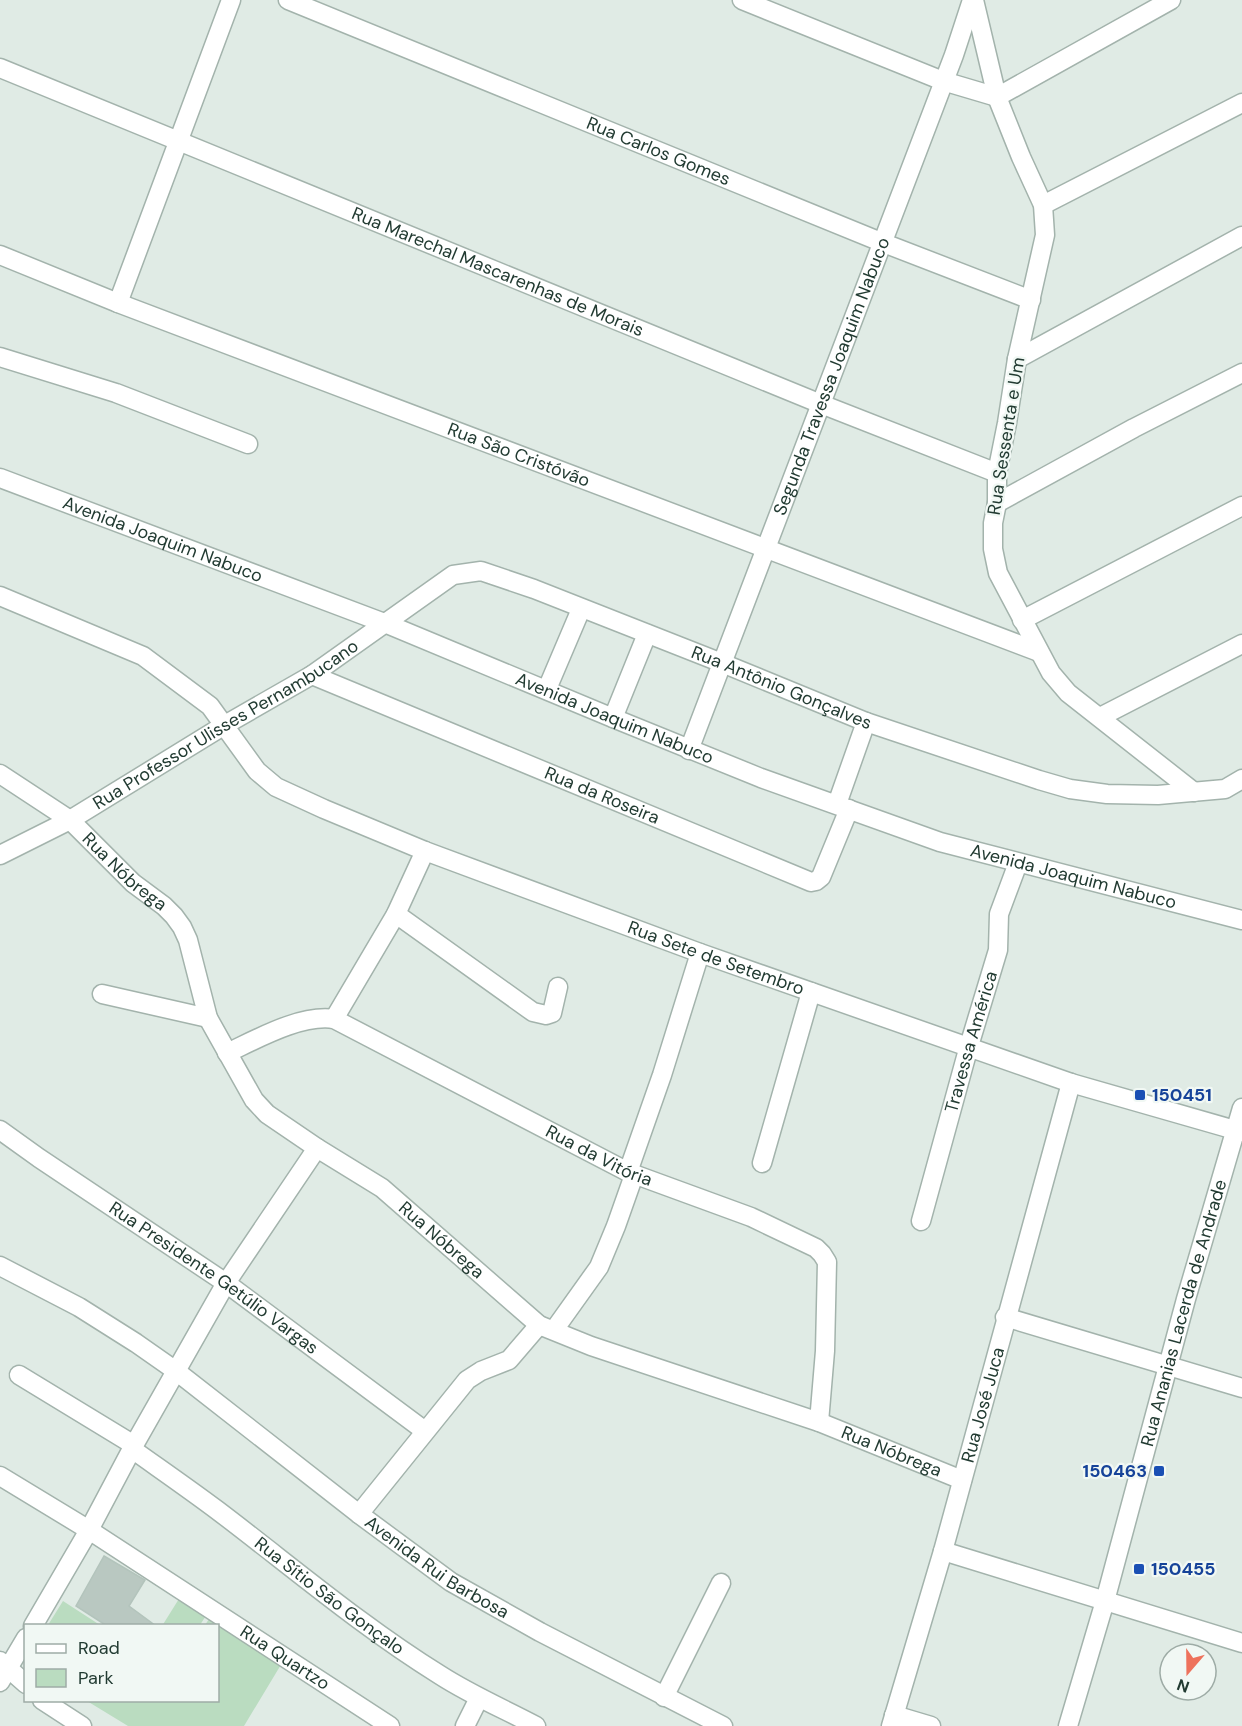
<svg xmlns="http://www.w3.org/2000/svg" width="1242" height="1726" viewBox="0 0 1242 1726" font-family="'DM Sans',sans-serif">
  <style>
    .green { fill: #badcc0 }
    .building { fill: #b9c8c1; stroke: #b3c4bc; stroke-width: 1.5 }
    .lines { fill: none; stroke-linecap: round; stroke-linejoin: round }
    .minor-casing { stroke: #a3b3ac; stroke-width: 21 }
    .minor { stroke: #fff; stroke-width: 18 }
    .transit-dot { fill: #1a4fb4; stroke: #f1f8f4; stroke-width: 2 }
    .labels { text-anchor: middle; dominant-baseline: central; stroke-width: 4.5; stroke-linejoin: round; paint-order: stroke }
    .street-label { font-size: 18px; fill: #223b32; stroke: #f1f8f4 }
    .transit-label { font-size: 18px; font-weight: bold; fill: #164399; stroke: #f1f8f4; text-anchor: start }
  </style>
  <rect width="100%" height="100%" fill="#e0ebe5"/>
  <path class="green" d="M 182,1594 L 209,1611 L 200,1625 L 162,1626 Z
    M 63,1601 L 100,1625 L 48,1625 Z
    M 211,1616 L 282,1663 L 244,1726 L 128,1726 L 87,1701 L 218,1700 L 218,1626 L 205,1625 Z"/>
  <path class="building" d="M 104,1556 L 145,1580 L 129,1606 L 156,1626 L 107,1626 L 76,1606 Z"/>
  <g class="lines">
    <g class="minor-casing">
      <g id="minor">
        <path id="s1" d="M 288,0 L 881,242 L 1031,300"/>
        <path d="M 742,0 L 943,81 L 997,97"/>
        <path d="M 974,0 L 997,97 L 1021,157 L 1043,205 L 1045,235 L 1017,359 L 1007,423 L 997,473 L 997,503 L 993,523 L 993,549 L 998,573 L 1051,673 L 1068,693 L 1194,792"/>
        <path id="s2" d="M 0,68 L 821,404 L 997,473"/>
        <path d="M 997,97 L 1171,0"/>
        <path d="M 1043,205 L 1242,103"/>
        <path id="s3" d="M 0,255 L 118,303 L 1039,652"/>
        <path d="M 118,303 L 231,0"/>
        <path d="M 0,357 L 116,393 L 248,444"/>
        <path d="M 1017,359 L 1242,236"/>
        <path id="s4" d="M 0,478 L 387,624 L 613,718 L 761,778 L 940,842 L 1242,920"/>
        <path d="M 997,503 L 1134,428 L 1242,373"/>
        <path id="s5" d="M 0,596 L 143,656 L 210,706 L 257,771 L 276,787 L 324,809 L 425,851 L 700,953 L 1071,1083 L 1242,1132"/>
        <path d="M 1022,620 L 1242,506"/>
        <path id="s6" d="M 312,675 L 811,882 L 816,881 L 821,877 L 849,809"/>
        <path d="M 547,689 L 581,609"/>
        <path d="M 1100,717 L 1242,644"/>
        <path d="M 613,718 L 647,634"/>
        <path id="s7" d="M 689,750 L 954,55 L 972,0"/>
        <path id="s8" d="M 0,774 L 70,820 L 133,883 L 164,906 L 174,916 L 182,927 L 188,940 L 208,1018 L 254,1100 L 267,1114 L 317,1148 L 382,1188 L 539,1325 L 591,1346 L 819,1422 L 962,1480"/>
        <path d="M 837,804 L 866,722"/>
        <path id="s9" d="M 0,855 L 70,820 L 223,726 L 312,675 L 453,575 L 481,571 L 534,589 L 722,663 L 866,722 L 1039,780 L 1070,789 L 1107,794 L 1158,795 L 1225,789 L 1242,779"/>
        <path d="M 396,914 L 533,1012 L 546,1015 L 552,1013 L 558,987"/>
        <path d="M 102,994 L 208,1018"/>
        <path d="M 334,1019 L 396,914 L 425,851"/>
        <path id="s10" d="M 227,1053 C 257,1039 301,1014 334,1019 L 628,1172 L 751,1217 L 816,1248 L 822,1254 L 827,1262 L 825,1351 L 819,1422"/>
        <path id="s11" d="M 0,1130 L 39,1158 L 226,1283 L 425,1431"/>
        <path d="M 762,1163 L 811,992"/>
        <path d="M 628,1172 L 662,1075 L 700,953"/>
        <path id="s12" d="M 921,1221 L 969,1046 L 998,950 L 999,914 L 1018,863"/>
        <path id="s13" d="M 0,1266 L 79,1307 L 136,1343 L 176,1371 L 359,1514 L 451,1582 L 540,1632 L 723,1726"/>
        <path d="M 1005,1317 L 1242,1388"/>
        <path d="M 554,1330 L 599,1267 L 616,1226 L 634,1175"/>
        <path d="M 19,1375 L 134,1445"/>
        <path id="s14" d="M 132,1449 C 160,1469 189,1489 217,1510 C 291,1566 361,1626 440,1675 C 471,1695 504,1709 536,1726"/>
        <path id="s15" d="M 0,1476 L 89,1530 L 390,1726"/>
        <path d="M 359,1514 L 467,1380 L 481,1371 L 509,1360 L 539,1325"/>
        <path d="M 943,1551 L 1242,1643"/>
        <path d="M 33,1626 L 89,1530 L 134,1445 L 226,1283 L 317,1148"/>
        <path d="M 0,1661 L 26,1684"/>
        <path d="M 0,1682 L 26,1638"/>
        <path d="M 664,1697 L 721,1583"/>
        <path d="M 42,1700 L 82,1726"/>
        <path d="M 894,1715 L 931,1726"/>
        <path d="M 465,1726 L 479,1698"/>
        <path id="s16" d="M 891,1726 L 943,1551 L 1071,1083"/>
        <path id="s17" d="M 1068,1726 L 1105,1601 L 1186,1299 L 1242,1108"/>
      </g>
    </g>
    <use href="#minor" class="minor"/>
  </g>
  <g class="transit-dot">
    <rect x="1134" y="1089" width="12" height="12" rx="3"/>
    <rect x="1153" y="1465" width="12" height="12" rx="3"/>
    <rect x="1133" y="1563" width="12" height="12" rx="3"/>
  </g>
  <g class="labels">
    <g class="street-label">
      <text stroke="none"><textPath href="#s1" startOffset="400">Rua Carlos Gomes</textPath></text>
      <text stroke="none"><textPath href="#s2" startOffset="538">Rua Marechal Mascarenhas de Morais</textPath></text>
      <text stroke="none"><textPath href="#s7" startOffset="400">Segunda Travessa Joaquim Nabuco</textPath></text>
      <text transform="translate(1006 436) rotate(-81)">Rua Sessenta e Um</text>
      <text stroke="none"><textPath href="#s3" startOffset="556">Rua São Cristóvão</textPath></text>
      <text stroke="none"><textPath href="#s4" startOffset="174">Avenida Joaquim Nabuco</textPath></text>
      <text stroke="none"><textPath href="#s9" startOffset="884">Rua Antônio Gonçalves</textPath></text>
      <text stroke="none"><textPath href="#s4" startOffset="660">Avenida Joaquim Nabuco</textPath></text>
      <text stroke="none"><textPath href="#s9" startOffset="261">Rua Professor Ulisses Pernambucano</textPath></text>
      <text stroke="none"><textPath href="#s6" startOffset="314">Rua da Roseira</textPath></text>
      <text stroke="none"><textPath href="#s8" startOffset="159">Rua Nóbrega</textPath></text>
      <text stroke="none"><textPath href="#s4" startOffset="1146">Avenida Joaquim Nabuco</textPath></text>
      <text stroke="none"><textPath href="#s5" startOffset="816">Rua Sete de Setembro</textPath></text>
      <text stroke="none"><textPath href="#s12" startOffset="186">Travessa América</textPath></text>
      <text stroke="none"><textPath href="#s10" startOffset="412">Rua da Vitória</textPath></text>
      <text stroke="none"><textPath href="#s8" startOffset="663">Rua Nóbrega</textPath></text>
      <text stroke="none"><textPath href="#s11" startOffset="260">Rua Presidente Getúlio Vargas</textPath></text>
      <text stroke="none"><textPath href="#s17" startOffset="429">Rua Ananias Lacerda de Andrade</textPath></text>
      <text stroke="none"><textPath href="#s16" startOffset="334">Rua José Juca</textPath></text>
      <text stroke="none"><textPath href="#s8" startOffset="1167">Rua Nóbrega</textPath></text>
      <text stroke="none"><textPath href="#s13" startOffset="532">Avenida Rui Barbosa</textPath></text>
      <text stroke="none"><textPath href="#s14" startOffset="246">Rua Sítio São Gonçalo</textPath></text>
      <text stroke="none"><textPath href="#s15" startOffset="338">Rua Quartzo</textPath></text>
    </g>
    <g class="transit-label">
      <text x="1152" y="1095">150451</text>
      <text x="1147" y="1471" text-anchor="end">150463</text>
      <text x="1151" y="1569">150455</text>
    </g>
  </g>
  <rect x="24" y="1624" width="195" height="78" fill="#f1f8f4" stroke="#9eaca6" stroke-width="1.5"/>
  <rect x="36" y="1644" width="30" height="9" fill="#ffffff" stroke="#9eaca6" stroke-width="1.5"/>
  <text x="78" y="1654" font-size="18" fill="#223b32">Road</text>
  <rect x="36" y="1669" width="30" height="18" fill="#badcc0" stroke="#9eaca6" stroke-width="1.5"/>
  <text x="78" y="1684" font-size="18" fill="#223b32">Park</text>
  <g transform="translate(1188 1672) rotate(200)"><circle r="28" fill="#f1f8f4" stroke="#9eaca6" stroke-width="1.5"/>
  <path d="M0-4.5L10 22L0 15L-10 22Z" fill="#ee725c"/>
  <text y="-9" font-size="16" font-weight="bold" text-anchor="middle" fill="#223b32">N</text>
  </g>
</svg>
